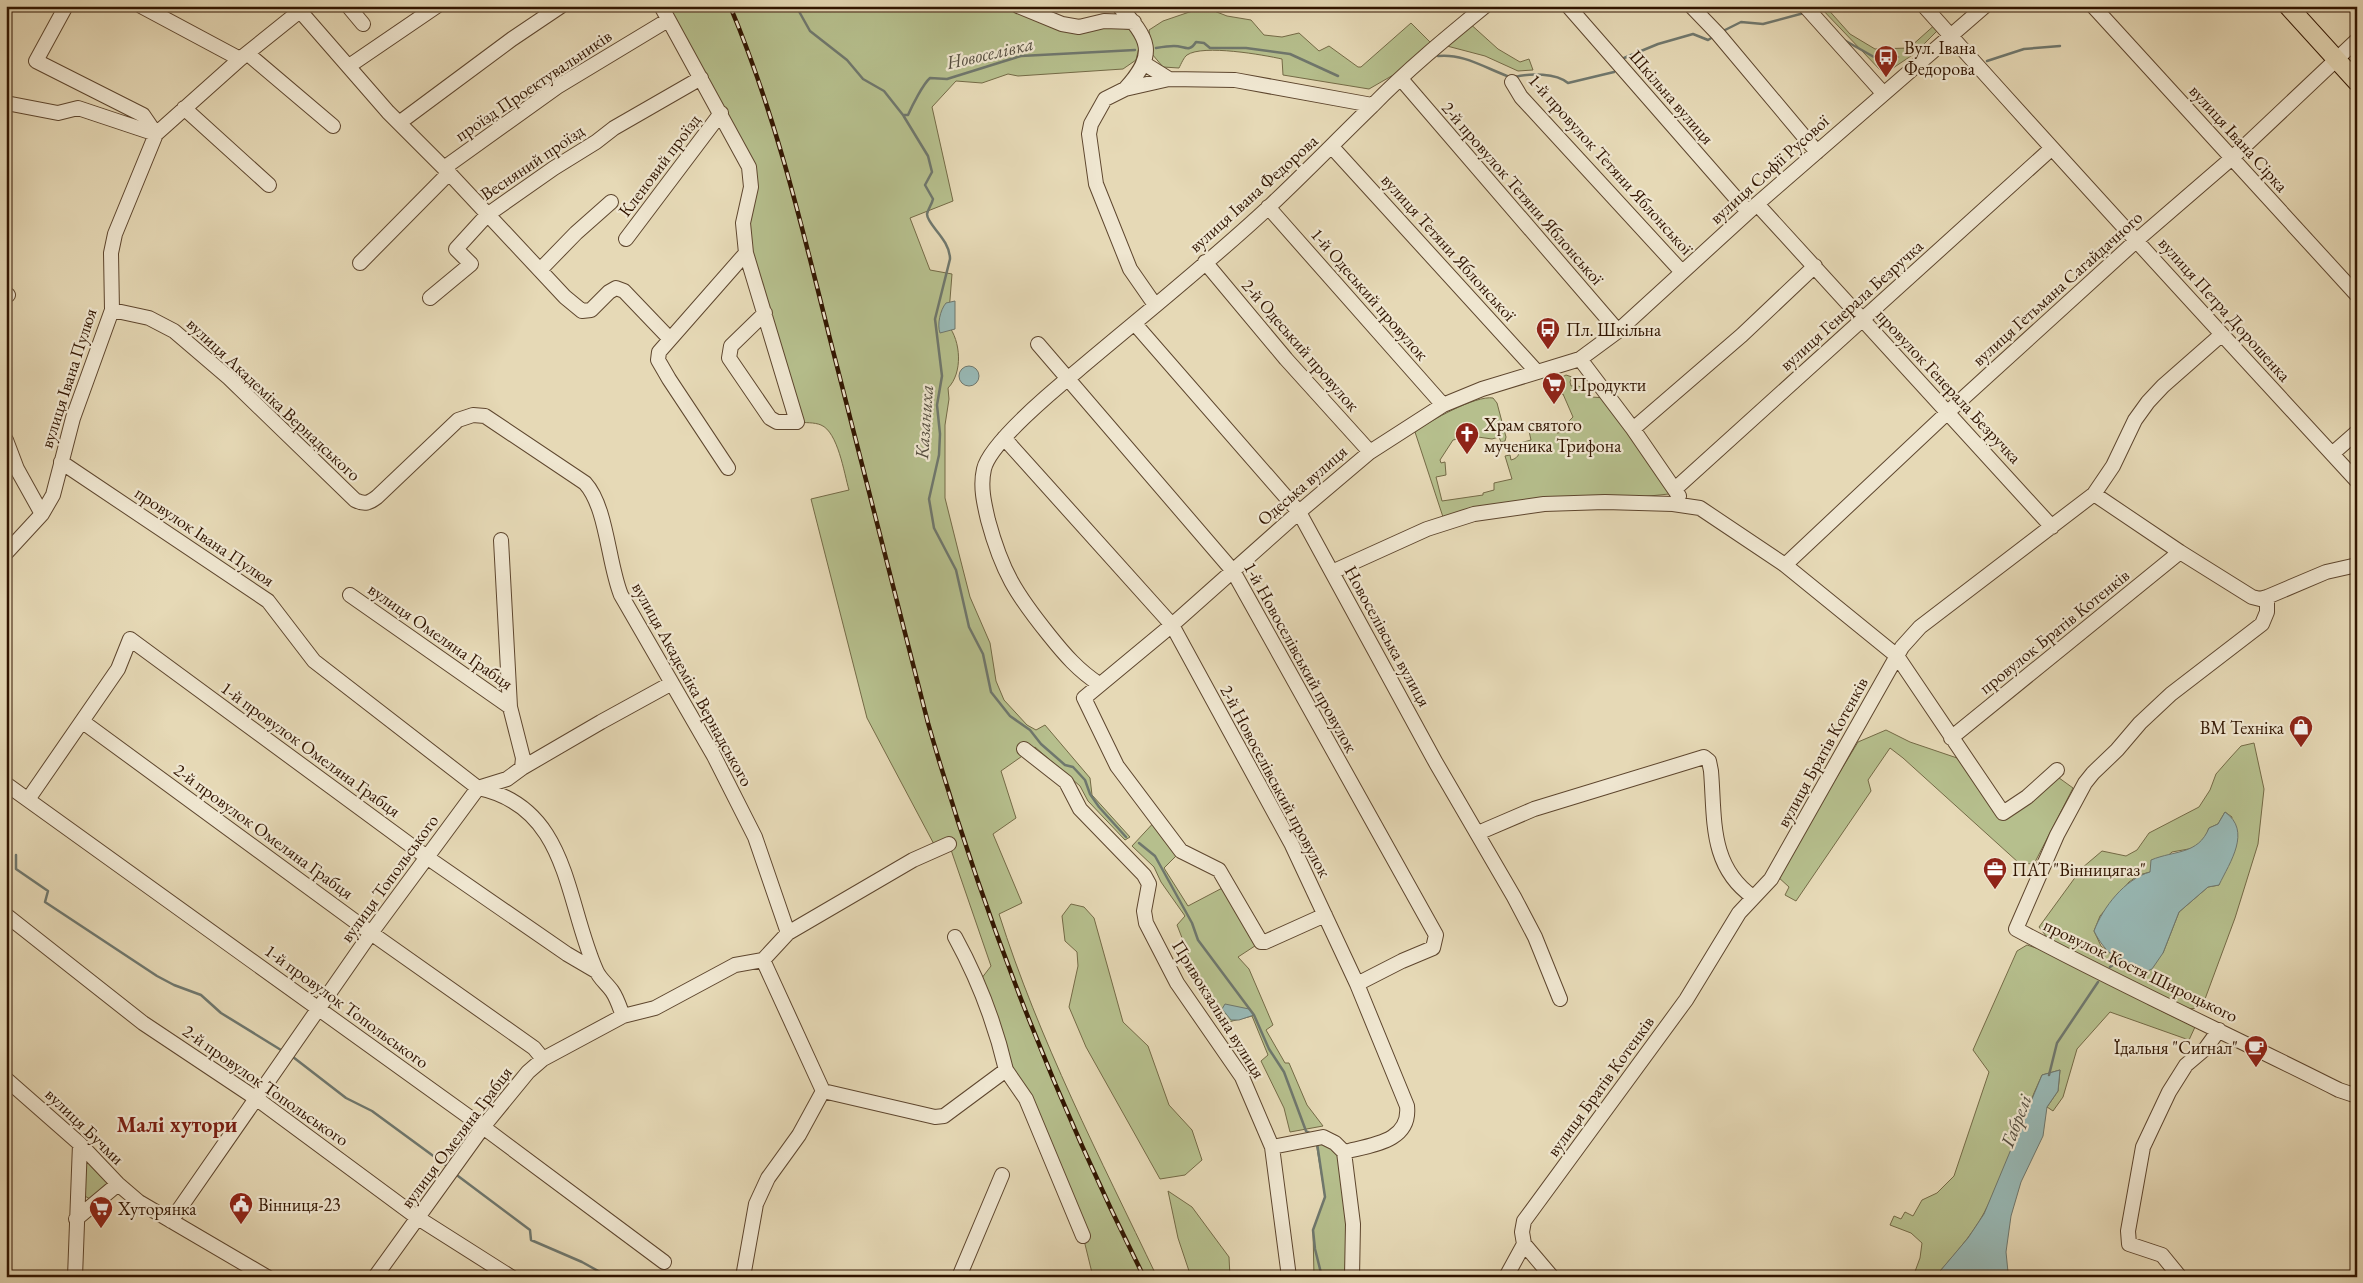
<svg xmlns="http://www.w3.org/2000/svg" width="2363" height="1283" viewBox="0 0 2363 1283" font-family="'EB Garamond',serif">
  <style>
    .green { fill: #b6bf8d; stroke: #746a46; fill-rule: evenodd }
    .water { fill: #98b9b6; stroke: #6f776d }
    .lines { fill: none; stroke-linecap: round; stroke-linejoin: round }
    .stream { stroke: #6f776d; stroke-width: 2.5 }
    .minor-casing { stroke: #5e462e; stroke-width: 16 }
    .major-casing { stroke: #311500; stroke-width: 20 }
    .minor { stroke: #efe6d0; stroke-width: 14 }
    .major { stroke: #e6d9b6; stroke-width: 18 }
    .rail-casing { stroke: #311500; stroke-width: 4.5 }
    .rail { stroke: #efe6d0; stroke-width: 2.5; stroke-dasharray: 8; stroke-linecap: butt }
    .labels { text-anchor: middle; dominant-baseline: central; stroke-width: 4.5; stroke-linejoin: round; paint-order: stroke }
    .poi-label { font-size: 18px; fill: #311500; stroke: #efe6d0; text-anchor: start }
    .street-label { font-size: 18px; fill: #311500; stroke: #efe6d0 }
    .water-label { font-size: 19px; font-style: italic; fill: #554e40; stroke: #efe6d0 }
    .district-label { font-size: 22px; font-weight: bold; fill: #7a1f14; stroke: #efe6d0 }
  </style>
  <rect width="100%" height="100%" fill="#e6d9b6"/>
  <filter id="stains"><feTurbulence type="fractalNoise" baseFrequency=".004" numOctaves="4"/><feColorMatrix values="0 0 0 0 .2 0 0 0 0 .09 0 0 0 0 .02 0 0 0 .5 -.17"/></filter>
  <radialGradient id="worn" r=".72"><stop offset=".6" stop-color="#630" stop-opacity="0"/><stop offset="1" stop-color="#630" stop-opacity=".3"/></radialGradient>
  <path class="green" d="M 661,6 L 1000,6 L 1000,9 L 1133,30 L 1140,43 L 1136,60 L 1123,69 L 1018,76 L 1008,74 L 982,83 L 956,81 L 932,107 L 953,201 L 910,218 L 930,270 L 952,274 L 948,325 C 961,341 963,373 948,388 L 949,399 L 945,425 L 945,498 L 959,554 L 970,597 L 990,643 L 996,681 L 1004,700 L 1027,725 L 1036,730 L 1045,725 L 1090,778 L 1092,795 L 1130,837 L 1125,840 L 1088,801 L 1080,786 L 1035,747 L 1001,771 L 1016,818 L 993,834 L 1022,903 L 999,914 C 1039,1040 1100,1158 1157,1277 L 1093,1277 L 1083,1236 L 978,983 L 991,966 L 949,844 L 936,848 L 867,718 L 811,499 L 849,490 C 844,473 838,432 821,425 C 814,422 805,423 797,422 L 746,253 L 751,180 Z
    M 1819,6 L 1825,6 L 1850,34 L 1875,49 L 1909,48 L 1938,22 L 1942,26 L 1914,54 L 1884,74 Z
    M 1204,7 L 1227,16 L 1251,20 L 1264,35 L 1282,37 L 1299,33 L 1319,51 L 1329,46 L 1358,67 L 1361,67 L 1411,23 L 1431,43 L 1395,74 L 1369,89 L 1283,75 L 1282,59 C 1264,55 1203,44 1187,55 C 1184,57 1181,64 1179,68 L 1163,67 L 1152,54 L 1149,30 L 1163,21 Z
    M 1467,21 L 1498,49 L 1520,62 L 1529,59 L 1533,70 L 1518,71 L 1485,56 L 1447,46 Z
    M 1566,375 L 1572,377 L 1570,382 L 1571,386 C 1581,384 1586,390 1592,397 L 1605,398 L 1670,490 L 1669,494 L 1443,517 L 1415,432 C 1429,421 1476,395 1493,398 L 1497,403 L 1506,437 L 1505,441 L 1501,442 L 1499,437 L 1492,439 L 1471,436 L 1453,440 L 1440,460 L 1441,463 L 1445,462 L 1446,475 L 1436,477 L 1442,501 L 1483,495 L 1483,493 L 1494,490 L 1494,483 L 1512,479 L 1505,456 L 1510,455 L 1511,460 C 1520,458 1520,451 1520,443 L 1531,440 L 1529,431 L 1553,426 L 1557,433 L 1569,431 L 1568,422 L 1573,417 L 1563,394 L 1547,395 L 1545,388 L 1549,387 L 1549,384 Z
    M 1886,730 L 1910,742 L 1963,760 L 2002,817 L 2055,775 L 2073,788 L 2034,864 L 2019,863 L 1903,758 L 1890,748 L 1868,780 L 1871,791 L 1796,901 L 1785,895 L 1789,887 L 1777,876 L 1858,742 Z
    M 2254,743 L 2264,789 L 2258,844 L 2235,918 L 2205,999 L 2198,1008 L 2188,1009 L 2151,992 L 2147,1004 L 2195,1027 L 2189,1040 L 2110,1012 L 2077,1049 L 2063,1097 L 2053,1111 L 2047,1107 L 2058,1091 L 2060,1070 L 2042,1075 C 2021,1120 2008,1169 1984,1213 C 1971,1237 1952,1257 1935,1277 L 1913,1277 L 1920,1258 L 1922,1243 L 1911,1233 L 1890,1225 L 1894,1216 L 1901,1219 L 1905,1212 L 1913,1216 L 1922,1200 L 1937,1193 L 1954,1176 L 1989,1072 L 1973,1050 L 2017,951 L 2027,945 L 2036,948 L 2050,941 L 2039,927 L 2082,868 L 2102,851 L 2126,856 L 2137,850 L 2149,833 L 2199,807 L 2210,790 L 2216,774 L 2230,758 L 2241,746 ZM 2225,812 L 2232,817 L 2219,885 L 2208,887 L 2179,912 L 2163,953 L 2120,961 L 2101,946 L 2094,931 L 2100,916 L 2129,882 L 2139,875 L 2150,872 L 2172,852 L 2194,848 L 2205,838 L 2209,828 L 2218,824 Z
    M 1158,818 L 1181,851 L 1164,868 L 1188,906 L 1228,885 L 1261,942 L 1238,957 L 1249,969 L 1273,1025 L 1266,1030 L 1285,1063 L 1289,1063 L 1307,1105 L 1323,1126 L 1290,1132 L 1284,1108 L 1261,1061 L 1268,1055 L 1252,1016 C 1242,1019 1232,1020 1222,1025 L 1198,988 L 1195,971 L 1177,925 L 1185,916 L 1161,882 L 1154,867 L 1132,846 Z
    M 1071,904 L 1084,907 L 1094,918 L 1123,1022 L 1148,1046 L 1169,1105 L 1192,1130 L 1202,1160 L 1185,1175 L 1160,1179 L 1086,1047 L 1069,1007 L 1078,966 L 1077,952 L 1065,941 L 1062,916 Z
    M 1316,1142 L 1344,1152 L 1352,1277 L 1314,1277 L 1313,1230 L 1325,1197 Z
    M 85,1160 L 108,1182 L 90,1199 L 83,1195 Z
    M 1168,1191 L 1192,1207 L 1229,1257 L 1230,1277 L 1191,1277 L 1178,1238 Z"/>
  <path class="water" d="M 955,301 L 955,329 L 940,333 C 937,325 940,310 946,303 Z
    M959 376a10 10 0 1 1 20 0a10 10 0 1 1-20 0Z
    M 2225,812 C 2252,831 2230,862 2219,885 L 2208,887 L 2179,912 L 2163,953 L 2152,969 L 2143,973 C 2119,961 2106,955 2094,931 C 2103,907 2125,879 2150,872 L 2151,860 C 2175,850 2198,855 2209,828 L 2218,824 Z
    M 1225,1004 L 1249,1009 L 1254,1015 L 1239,1020 L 1231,1020 L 1222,1009 Z
    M 2060,1070 L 2058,1091 L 2047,1107 L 2043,1136 L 2021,1182 L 2011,1216 L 2006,1252 L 2008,1272 L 2011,1277 L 1935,1277 L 1968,1238 L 1984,1214 L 2042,1075 Z"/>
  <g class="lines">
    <path class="stream" d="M 796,6 L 810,31 L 847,60 L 863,79 L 884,91 L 903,115 L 928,156 L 932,172 L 925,185 L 933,199 C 932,204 928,209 927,214 C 927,225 950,239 950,259 L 935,319 L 942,376 L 937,405 L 940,434 L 939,455 L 929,499 L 934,528 L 956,570 L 969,627 L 983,654 L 991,692 L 1010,716 L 1030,730 L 1041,744 L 1065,765 L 1073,767 L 1085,780 L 1090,794 L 1099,807 L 1126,837
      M 1723,31 L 1741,22 L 1763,24 L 1804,13
      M 1844,40 L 1874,57 L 1898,57
      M 1156,48 C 1162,47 1168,46 1174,46 C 1185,46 1189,53 1196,42 L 1204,43 L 1210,48 L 1246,48 L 1290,54 L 1338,76
      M 1438,56 C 1463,53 1487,69 1510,77
      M 1624,58 L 1658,44 L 1693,34 L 1708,40 L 1713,37
      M 1987,61 L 2024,49 L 2060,46
      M 1515,77 C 1530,73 1556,73 1568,83 L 1614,72
      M 903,115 L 908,115 C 912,106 923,84 930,78 L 947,79 L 1021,56 L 1135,50
      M 6,840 L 9,842
      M 1139,843 L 1155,856 L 1192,923 L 1198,940 L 1254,1015 L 1269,1049 L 1284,1072 L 1306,1131 L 1310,1133
      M 16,855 L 16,869 L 48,891 L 45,902 L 157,976 L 174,985 L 201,995 L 221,1013 L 281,1050
      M 2110,967 L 2121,959
      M 293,1057 L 346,1098 L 372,1111 L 447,1166
      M 2049,1075 L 2057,1043 L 2098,982
      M 1317,1143 L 1325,1197 L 1313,1230 L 1315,1249 L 1322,1277
      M 458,1176 L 530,1230 L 531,1240 L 582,1262 L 609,1277"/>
    <g class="minor-casing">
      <path id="minor" d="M 66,6 L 36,61 L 143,115 L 156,134
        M 141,6 L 240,59
        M 348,6 L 363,24
        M 661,6 L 749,167 L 751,187 L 743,223 L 746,253 L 797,422 L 777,422 L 770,418 L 729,358 L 731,346 L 765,313
        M 1018,6 L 1062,24 L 1079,27 L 1104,21 L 1134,22
        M 1119,6 C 1149,39 1158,53 1125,89
        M 1568,6 L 1748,212
        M 1691,6 L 1718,34 L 1817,152
        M 1805,6 L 1883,93
        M 1924,6 C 2067,166 2212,324 2357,481
        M 2093,6 L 2357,295
        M 300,11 L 388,112 L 449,173 L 565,297 L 582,311 L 591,310 L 609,292 L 616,288 L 624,291 L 669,338
        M 248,54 L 333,126
        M 1145,64 L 1169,79
        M 349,66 L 437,6
        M 1401,79 L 1618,331
        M 1512,82 L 1521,97 L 1682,272
        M 6,103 L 58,113 L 78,108 L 156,134
        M 184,108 L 269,185
        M 399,123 L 512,39 L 561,6
        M 1332,147 L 1537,372
        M 444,168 L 557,87 L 668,20
        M 1757,204 L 2052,527
        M 1268,207 L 1443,405
        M 626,239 L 721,113
        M 1205,262 L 1286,359 L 1370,452
        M 360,263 L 449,173
        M 540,270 L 576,233 L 611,202
        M 6,294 L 8,295
        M 430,298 L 471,264 L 456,249 L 487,215 L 554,168 L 596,142 L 614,128 L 701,78
        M 1155,305 L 1130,269 L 1096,184 L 1089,134 L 1091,124 L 1105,99 L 1125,89 L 1169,79 L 1235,80 L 1372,105
        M 112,310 L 149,318 L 174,331 L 229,378 L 355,500 C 365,505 369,503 377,497 L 458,420 L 473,415 L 485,416 L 585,483 C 607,507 608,563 621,595 L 714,756 L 755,837 L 788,933 L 763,960 L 823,1091 L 935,1117 L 944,1116 L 1006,1070 L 1026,1099 L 1083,1236
        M 1135,324 L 1299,512 L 1436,763 L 1514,897 L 1535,937 L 1560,999
        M 1038,344 L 1233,571 L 1436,935 L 1433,948 L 1402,961 L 1357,984
        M 1580,359 L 1633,429 L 1679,496
        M 1633,429 L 1742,335 L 1815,266
        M 1004,438 L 1172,625 L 1292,845 L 1357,984 L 1407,1106 C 1411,1142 1371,1145 1344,1152
        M 6,440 L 17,469 L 42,514
        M 2332,454 L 2357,432
        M 61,462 L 268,601 L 314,661 L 478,788 C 569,807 565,900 596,970 C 599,978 607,984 612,991 C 617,998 620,1008 623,1016 L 543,1059 L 528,1072 L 483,1127 L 375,1277
        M 728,468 L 669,379 L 658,360 L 659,352 L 746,253
        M 1675,489 L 2052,148
        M 2094,494 L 2180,552 L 2252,597 L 2260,599 L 2267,597 L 2326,572 L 2357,565
        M 6,553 L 42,514 L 53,495 L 73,418 L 112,310 L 111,253 L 115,234 L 156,134 L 240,59 L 306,6
        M 1785,565 L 1949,411 L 2137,240 L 2232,158 L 2357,40
        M 1332,572 L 1427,529 L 1474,514 L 1544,504 L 1605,502 L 1673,504 L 1700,508 L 1785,565 L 1897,656 L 2003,813 L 2027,797 L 2057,770
        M 350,595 L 510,707
        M 2267,597 L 2267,612 L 2262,624 L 2171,694 L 2140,723 L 2117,750 L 2093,773 L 2085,783 L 2057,835 L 2016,929 C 2122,986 2232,1036 2339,1090 L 2357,1096
        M 1099,684 C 1078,670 1065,655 1049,635 C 1016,594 1002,572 988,520 C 984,503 980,486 984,469 C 990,443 1055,389 1077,371 C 1142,316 1209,263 1271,205 C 1305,173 1338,139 1372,106 C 1407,70 1446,38 1485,6
        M 83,722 L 371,933 L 534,1048 L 543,1059
        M 1951,738 L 2180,552
        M 1024,749 L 1066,782 L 1080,809 L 1144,875 L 1149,884 L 1144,911 L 1146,923 L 1177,983 L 1242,1077 L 1272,1147 L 1289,1277
        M 522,768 L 601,722 L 672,683
        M 6,784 L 483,1127 L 664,1262
        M 29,798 L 118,669 L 130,639 L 428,858 L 567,954 L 596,971
        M 1478,833 L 1534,809 L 1704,757 L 1709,761 L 1711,771 C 1715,819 1709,866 1753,897
        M 6,915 L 143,1023 L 257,1099 L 418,1218 L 511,1277
        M 1325,915 L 1265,942 L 1261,942 L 1219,870 L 1181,851 L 1117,766 L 1084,698 L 1172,625 L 1299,512 L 1370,452 L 1443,405 L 1482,389 L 1580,359 L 1618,331 L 1757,204 L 1985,6
        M 788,933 L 913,860 L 949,844
        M 955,937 C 978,979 995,1023 1006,1070
        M 623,1016 L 655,1008 L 735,965 L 763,960
        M 6,1079 L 80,1144 L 118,1184 L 139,1202 L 267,1277
        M 1272,1147 L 1323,1137 L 1335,1143 L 1344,1152 L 1353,1224 L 1352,1277
        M 76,1219 L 118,1184
        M 171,1221 L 371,933 L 478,788 L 507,779 L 522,768 L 523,758 L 510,707 L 501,540
        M 1524,1244 L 1552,1277
        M 75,1277 L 80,1144
        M 743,1277 L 756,1204 L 768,1178 L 799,1135 L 823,1091
        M 959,1277 L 1002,1175
        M 1506,1277 L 1524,1244 L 1522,1232 L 1524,1221 L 1686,1000 L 1739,913 L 1771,879 L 1902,647 L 1920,627 L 2094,494 L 2113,466 L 2135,420 L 2148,402 L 2163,386 L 2221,335
        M 2180,1277 L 2162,1255 L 2129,1244 L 2128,1231 L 2143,1147 L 2169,1092 L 2186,1065 L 2206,1048 L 2219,1030"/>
    </g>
    <g class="major-casing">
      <path id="major" d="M 2288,6 L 2357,82"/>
    </g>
    <use href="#minor" class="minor"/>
    <use href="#major" class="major"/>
    <g class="rail-casing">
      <path id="rail" d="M 730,6 C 775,113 802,226 830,339 C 863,467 895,595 928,723 C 983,914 1055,1099 1144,1277"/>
    </g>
    <use href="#rail" class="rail"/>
  </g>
  <defs>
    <g id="bus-pin" transform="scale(1.25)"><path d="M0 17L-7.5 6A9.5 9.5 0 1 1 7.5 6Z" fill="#8f2418" stroke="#efe6d0"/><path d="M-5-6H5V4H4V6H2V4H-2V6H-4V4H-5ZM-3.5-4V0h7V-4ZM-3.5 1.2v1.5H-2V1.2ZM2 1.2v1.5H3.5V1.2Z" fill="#fff"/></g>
    <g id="supermarket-pin" transform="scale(1.25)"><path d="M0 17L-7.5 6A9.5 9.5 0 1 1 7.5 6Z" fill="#8f2418" stroke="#efe6d0"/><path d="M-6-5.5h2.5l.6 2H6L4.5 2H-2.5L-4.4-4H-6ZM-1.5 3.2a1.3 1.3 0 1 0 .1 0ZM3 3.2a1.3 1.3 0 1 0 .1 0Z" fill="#fff"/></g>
    <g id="church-pin" transform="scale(1.25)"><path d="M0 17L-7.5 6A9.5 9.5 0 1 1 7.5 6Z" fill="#8f2418" stroke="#efe6d0"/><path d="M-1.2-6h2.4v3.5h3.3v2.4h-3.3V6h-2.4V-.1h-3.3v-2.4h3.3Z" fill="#fff"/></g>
    <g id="shop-pin" transform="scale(1.25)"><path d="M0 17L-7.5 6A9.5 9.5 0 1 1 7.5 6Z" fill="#8f2418" stroke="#efe6d0"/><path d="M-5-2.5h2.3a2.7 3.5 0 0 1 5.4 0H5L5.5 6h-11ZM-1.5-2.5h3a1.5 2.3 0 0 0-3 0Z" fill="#fff"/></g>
    <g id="office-pin" transform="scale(1.25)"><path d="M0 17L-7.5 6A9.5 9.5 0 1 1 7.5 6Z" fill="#8f2418" stroke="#efe6d0"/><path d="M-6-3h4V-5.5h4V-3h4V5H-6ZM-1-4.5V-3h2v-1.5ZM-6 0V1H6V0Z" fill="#fff"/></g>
    <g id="cafe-pin" transform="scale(1.25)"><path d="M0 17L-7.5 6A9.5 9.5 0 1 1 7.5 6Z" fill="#8f2418" stroke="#efe6d0"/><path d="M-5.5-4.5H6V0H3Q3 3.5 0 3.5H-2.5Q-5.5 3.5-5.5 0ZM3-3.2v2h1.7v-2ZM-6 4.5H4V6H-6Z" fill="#fff"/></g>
    <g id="civic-pin" transform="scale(1.25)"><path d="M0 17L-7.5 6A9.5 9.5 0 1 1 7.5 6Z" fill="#8f2418" stroke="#efe6d0"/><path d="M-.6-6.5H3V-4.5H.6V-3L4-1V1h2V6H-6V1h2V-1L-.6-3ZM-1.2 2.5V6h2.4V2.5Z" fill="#fff"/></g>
  </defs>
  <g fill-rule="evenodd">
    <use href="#bus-pin" x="1886" y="57"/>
    <use href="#bus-pin" x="1548" y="329"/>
    <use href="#supermarket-pin" x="1554" y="384"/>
    <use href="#church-pin" x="1467" y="434"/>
    <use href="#shop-pin" x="2301" y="727"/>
    <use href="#office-pin" x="1995" y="869"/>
    <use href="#cafe-pin" x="2256" y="1047"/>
    <use href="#civic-pin" x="241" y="1204"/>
    <use href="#supermarket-pin" x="101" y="1208"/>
  </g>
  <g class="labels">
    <g class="poi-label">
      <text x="1904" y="47">Вул. Івана<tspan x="1904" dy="21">Федорова</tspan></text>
      <text x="1566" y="329">Пл. Шкільна</text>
      <text x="1572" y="384">Продукти</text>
      <text x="1484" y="424">Храм святого<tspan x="1484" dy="21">мученика Трифона</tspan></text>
      <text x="2284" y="727" text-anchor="end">ВМ Техніка</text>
      <text x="2012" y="869">ПАТ "Вінницягаз"</text>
      <text x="2238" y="1047" text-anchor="end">Їдальня "Сигнал"</text>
      <text x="258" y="1204">Вінниця-23</text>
      <text x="118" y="1208">Хуторянка</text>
    </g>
    <g class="street-label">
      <text transform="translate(533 85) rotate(-34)">проїзд Проектувальників</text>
      <text transform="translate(1672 97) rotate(49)">Шкільна вулиця</text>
      <text transform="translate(2239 138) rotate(48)">вулиця Івана Сірка</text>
      <text transform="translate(532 162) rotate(-34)">Весняний проїзд</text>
      <text transform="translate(1611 164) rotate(48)">1-й провулок Тетяни Яблонської</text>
      <text transform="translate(659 165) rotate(-53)">Кленовий проїзд</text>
      <text transform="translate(1769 169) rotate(-42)">вулиця Софії Русової</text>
      <text transform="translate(1253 193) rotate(-42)">вулиця Івана Федорова</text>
      <text transform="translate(1523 193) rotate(49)">2-й провулок Тетяни Яблонської</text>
      <text transform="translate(1449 247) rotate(48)">вулиця Тетяни Яблонської</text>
      <text transform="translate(2057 288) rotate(-42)">вулиця Гетьмана Сагайдачного</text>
      <text transform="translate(1370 294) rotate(49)">1-й Одеський провулок</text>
      <text transform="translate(1851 305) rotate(-42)">вулиця Генерала Безручка</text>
      <text transform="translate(2225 309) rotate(48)">вулиця Петра Дорошенка</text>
      <text transform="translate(1301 345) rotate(49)">2-й Одеський провулок</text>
      <text transform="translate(68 378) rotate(-72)">вулиця Івана Пулюя</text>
      <text transform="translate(1949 386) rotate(47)">провулок Генерала Безручка</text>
      <text transform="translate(274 399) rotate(43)">вулиця Академіка Вернадського</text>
      <text transform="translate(1302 485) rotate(-41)">Одеська вулиця</text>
      <text transform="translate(205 536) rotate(34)">провулок Івана Пулюя</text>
      <text transform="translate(2054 631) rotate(-39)">провулок Братів Котенків</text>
      <text transform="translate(441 636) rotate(35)">вулиця Омеляна Грабця</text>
      <text transform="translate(1388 636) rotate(61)">Новоселівська вулиця</text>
      <text transform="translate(1301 657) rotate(61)">1-й Новоселівський провулок</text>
      <text transform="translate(693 684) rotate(61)">вулиця Академіка Вернадського</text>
      <text transform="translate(311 749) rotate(36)">1-й провулок Омеляна Грабця</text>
      <text transform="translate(1822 752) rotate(-61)">вулиця Братів Котенків</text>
      <text transform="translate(1276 781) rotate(62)">2-й Новоселівський провулок</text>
      <text transform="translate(264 831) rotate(36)">2-й провулок Омеляна Грабця</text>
      <text transform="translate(389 878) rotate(-54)">вулиця Топольського</text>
      <text transform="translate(2141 970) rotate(26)">провулок Костя Широцького</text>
      <text transform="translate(347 1006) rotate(36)">1-й провулок Топольського</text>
      <text transform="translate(1219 1009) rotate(58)">Привокзальна вулиця</text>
      <text transform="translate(266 1085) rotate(35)">2-й провулок Топольського</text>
      <text transform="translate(1600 1086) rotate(-54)">вулиця Братів Котенків</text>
      <text transform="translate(85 1126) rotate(44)">вулиця Бучми</text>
      <text transform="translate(456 1137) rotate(-53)">вулиця Омеляна Грабця</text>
    </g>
    <g class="water-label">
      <text transform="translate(990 53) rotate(-13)">Новоселівка</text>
      <text transform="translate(924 422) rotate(-86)">Казаниха</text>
      <text transform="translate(2016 1121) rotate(-69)">Габрелі</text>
    </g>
    <g class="district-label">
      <text x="177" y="1124">Малі хутори</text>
    </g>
  </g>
  <rect width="2363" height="1283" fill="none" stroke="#e6d9b6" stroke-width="25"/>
  <rect x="8" y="8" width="2348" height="1268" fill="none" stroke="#311500" stroke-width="2.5"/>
  <rect x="12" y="12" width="2338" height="1258" fill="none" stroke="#311500"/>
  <rect width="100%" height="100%" filter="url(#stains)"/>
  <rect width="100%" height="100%" fill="url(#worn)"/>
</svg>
